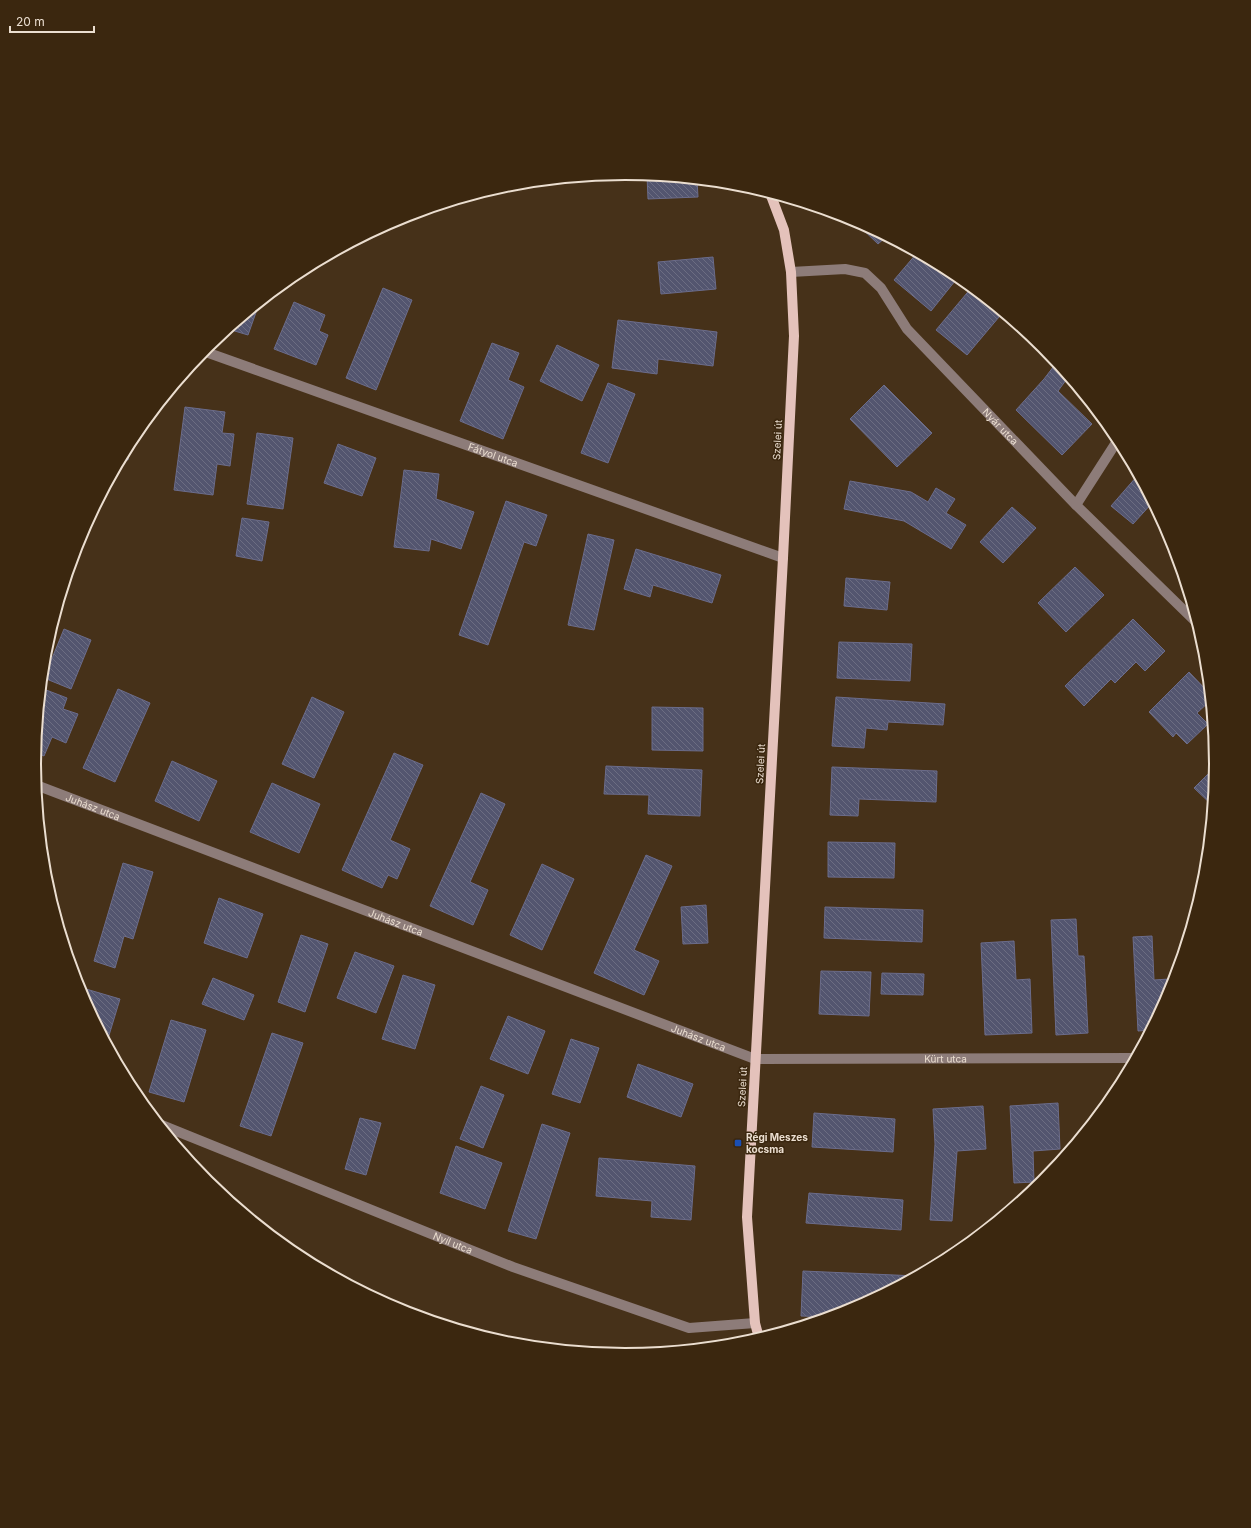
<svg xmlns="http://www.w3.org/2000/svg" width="1251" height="1528" viewBox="0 0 1251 1528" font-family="Inter,sans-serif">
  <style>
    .building { fill: url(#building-back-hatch); stroke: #6b6c8b }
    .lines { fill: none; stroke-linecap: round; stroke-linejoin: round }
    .minor { stroke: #8d7c79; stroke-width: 10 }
    .major { stroke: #e4c2bb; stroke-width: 10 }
    .transit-dot { fill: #1a4fb4; stroke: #3b270f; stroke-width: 1.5 }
    .labels { text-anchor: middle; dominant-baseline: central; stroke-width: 3; stroke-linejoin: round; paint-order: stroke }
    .street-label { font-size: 10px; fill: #ebded0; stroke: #3b270f }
    .poi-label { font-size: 10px; font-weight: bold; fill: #ebded0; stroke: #3b270f; text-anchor: start }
    .rim { fill: none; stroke: #ebded0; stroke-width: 2 }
  </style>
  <defs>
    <pattern id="building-back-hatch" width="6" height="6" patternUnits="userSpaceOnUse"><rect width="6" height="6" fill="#53556f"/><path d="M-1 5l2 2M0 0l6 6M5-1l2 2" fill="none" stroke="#6c6d82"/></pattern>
  </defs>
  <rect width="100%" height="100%" fill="#463119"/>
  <path class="building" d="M 647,175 L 697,180 L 698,197 L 648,199 Z
    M 856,219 L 887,236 L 878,244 L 854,221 Z
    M 917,253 L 954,272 L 959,276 L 931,311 L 894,280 Z
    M 713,257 L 716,289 L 661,294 L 658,262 Z
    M 972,287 L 993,304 L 989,309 L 999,317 L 967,355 L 936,330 Z
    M 383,288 L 412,300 L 376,390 L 346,378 Z
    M 294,302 L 325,315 L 319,331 L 328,335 L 316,365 L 274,349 Z
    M 259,304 L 248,335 L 228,329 Z
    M 618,320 L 717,332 L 713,366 L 658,359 L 657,374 L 612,368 Z
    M 492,343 L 519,353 L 508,380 L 524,387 L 503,439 L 460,421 Z
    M 557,345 L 599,365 L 582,401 L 540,381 Z
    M 1057,362 L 1069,376 L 1058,391 L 1092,424 L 1062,455 L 1016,410 L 1044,379 Z
    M 608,383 L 635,394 L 608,463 L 581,453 Z
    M 884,385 L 932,433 L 897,467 L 850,419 Z
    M 185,407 L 225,412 L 222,433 L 234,434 L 230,466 L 217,464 L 213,495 L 174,490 Z
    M 257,433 L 293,438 L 283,509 L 247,504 Z
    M 131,441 L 128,460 L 121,459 Z
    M 338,444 L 376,458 L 362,496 L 324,483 Z
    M 404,470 L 439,474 L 436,499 L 474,512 L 461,549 L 431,539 L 429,551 L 394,547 Z
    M 1138,475 L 1153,502 L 1133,524 L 1111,506 Z
    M 850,481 L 911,492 L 928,502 L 936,488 L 955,499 L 946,513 L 966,525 L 951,549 L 904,521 L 844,509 Z
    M 506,501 L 547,515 L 536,546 L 524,542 L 488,645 L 459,635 Z
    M 1012,507 L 1036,528 L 1003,563 L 980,542 Z
    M 242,518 L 269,522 L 262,561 L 236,556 Z
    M 588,534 L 614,540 L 594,630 L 568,625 Z
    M 636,549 L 721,575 L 712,603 L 653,585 L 650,597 L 624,589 Z
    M 1075,567 L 1104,595 L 1066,632 L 1038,603 Z
    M 846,578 L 890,582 L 887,610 L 844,606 Z
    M 1133,619 L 1165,651 L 1145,671 L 1136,662 L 1115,683 L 1111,679 L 1084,706 L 1065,686 Z
    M 64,629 L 91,640 L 71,689 L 44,678 Z
    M 839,642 L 912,644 L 910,681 L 837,678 Z
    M 1189,672 L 1210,694 L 1211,700 L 1197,713 L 1208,724 L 1187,744 L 1176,733 L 1173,737 L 1149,712 Z
    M 41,688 L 67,698 L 63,709 L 78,714 L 66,743 L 52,737 L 44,756 L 35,752 Z
    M 118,689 L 150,703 L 115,782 L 83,768 Z
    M 312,697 L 344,712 L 314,778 L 282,764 Z
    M 836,697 L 945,704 L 943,725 L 888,722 L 887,730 L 866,728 L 864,748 L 832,746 Z
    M 652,707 L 703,708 L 703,751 L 652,750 Z
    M 394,753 L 423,765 L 390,840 L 410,849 L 397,879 L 388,875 L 382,888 L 342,870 Z
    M 172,761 L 217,781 L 199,821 L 155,801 Z
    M 1217,765 L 1213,806 L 1194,788 Z
    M 606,766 L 702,770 L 700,816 L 648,814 L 649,795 L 604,794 Z
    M 832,767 L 937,771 L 936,802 L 859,799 L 858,816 L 830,815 Z
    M 272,783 L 320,804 L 299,853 L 250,832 Z
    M 481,793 L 505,804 L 470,882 L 488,890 L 473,925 L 430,906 Z
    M 40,830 L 45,831 L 42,843 Z
    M 828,842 L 895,843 L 894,878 L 828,877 Z
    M 646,855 L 672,866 L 634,950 L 659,961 L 644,995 L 594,973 Z
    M 123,863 L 153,872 L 133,939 L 124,936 L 115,968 L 94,961 Z
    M 542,864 L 574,879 L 542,950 L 510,935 Z
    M 219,898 L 263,914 L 247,958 L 204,943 Z
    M 706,905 L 708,943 L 683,944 L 681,907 Z
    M 825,907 L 923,910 L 922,942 L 824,938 Z
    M 1076,919 L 1078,956 L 1084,956 L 1088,1033 L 1056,1035 L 1051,920 Z
    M 301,935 L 328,944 L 305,1012 L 278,1002 Z
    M 1152,936 L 1154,980 L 1169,979 L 1170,994 L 1151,1030 L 1138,1031 L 1133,937 Z
    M 1014,941 L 1016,980 L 1030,979 L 1032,1033 L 985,1035 L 981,943 Z
    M 355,952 L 394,966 L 376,1013 L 337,998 Z
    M 821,971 L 871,972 L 869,1016 L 819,1014 Z
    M 882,973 L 924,974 L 923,995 L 881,994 Z
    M 403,975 L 435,985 L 415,1049 L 382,1039 Z
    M 213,978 L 254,995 L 244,1020 L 202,1004 Z
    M 86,989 L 120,999 L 107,1042 L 83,999 Z
    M 508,1016 L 545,1031 L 528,1074 L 490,1059 Z
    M 171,1020 L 206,1030 L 184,1102 L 149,1092 Z
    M 272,1033 L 303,1043 L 271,1136 L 240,1126 Z
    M 571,1039 L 599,1048 L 580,1103 L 552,1094 Z
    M 638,1064 L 693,1084 L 681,1117 L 627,1097 Z
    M 481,1086 L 504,1095 L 483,1148 L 460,1139 Z
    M 1058,1103 L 1060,1149 L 1033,1151 L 1034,1182 L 1014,1183 L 1010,1106 Z
    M 983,1106 L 986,1149 L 957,1151 L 952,1221 L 930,1220 L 935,1144 L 933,1109 Z
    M 814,1113 L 895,1119 L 893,1152 L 812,1147 Z
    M 360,1118 L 381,1123 L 366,1175 L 345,1169 Z
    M 542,1124 L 570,1133 L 536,1239 L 508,1231 Z
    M 456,1146 L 502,1163 L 485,1209 L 440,1193 Z
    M 599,1158 L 695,1166 L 691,1220 L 651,1217 L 652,1201 L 596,1196 Z
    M 809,1193 L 903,1200 L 901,1230 L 806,1223 Z
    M 803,1271 L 917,1276 L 852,1311 L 830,1317 L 801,1316 Z"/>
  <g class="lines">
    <g class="minor">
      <path id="s1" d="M 791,272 L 845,269 L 865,273 L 881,288 L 907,329 L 1076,505 L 1198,624"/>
      <path id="s2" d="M 203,351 L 783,558"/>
      <path d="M 1076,505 L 1119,438"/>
      <path id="s3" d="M 36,785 L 755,1059 L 1136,1058"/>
      <path id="s4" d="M 159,1124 L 513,1267 L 689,1328 L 755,1323"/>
    </g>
    <path class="major" d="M 759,1338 L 755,1323 L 747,1217 L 783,558 L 794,336 L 791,272 L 784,230 L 770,193"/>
  </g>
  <rect class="transit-dot" x="734" y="1139" width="8" height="8" rx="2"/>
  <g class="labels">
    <g class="street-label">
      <text stroke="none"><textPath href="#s1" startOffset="280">Nyár utca</textPath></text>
      <text transform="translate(777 440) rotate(-87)">Szelei út</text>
      <text stroke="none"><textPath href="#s2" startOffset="308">Fátyol utca</textPath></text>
      <text transform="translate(760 764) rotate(-87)">Szelei út</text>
      <text stroke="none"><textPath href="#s3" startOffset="61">Juhász utca</textPath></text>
      <text stroke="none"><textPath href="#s3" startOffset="385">Juhász utca</textPath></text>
      <text stroke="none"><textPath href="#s3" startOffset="709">Juhász utca</textPath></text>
      <text stroke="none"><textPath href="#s3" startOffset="960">Kürt utca</textPath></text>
      <text transform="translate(742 1087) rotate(-87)">Szelei út</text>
      <text stroke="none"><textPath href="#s4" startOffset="317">Nyíl utca</textPath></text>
    </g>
    <g class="poi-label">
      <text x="746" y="1137">Régi Meszes<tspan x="746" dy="12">kocsma</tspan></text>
    </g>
  </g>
  <path d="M0 0H1251V1528H0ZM41 764a584 584 0 1 1 1168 0a584 584 0 1 1-1168 0Z" fill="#3b270f" fill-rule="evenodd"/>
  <path class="rim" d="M41 764a584 584 0 1 1 1168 0a584 584 0 1 1-1168 0Z"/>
  <path d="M10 26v6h84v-6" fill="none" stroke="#ebded0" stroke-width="2"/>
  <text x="16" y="26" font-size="12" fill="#ebded0" stroke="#3b270f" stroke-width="3" paint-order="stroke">20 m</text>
</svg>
